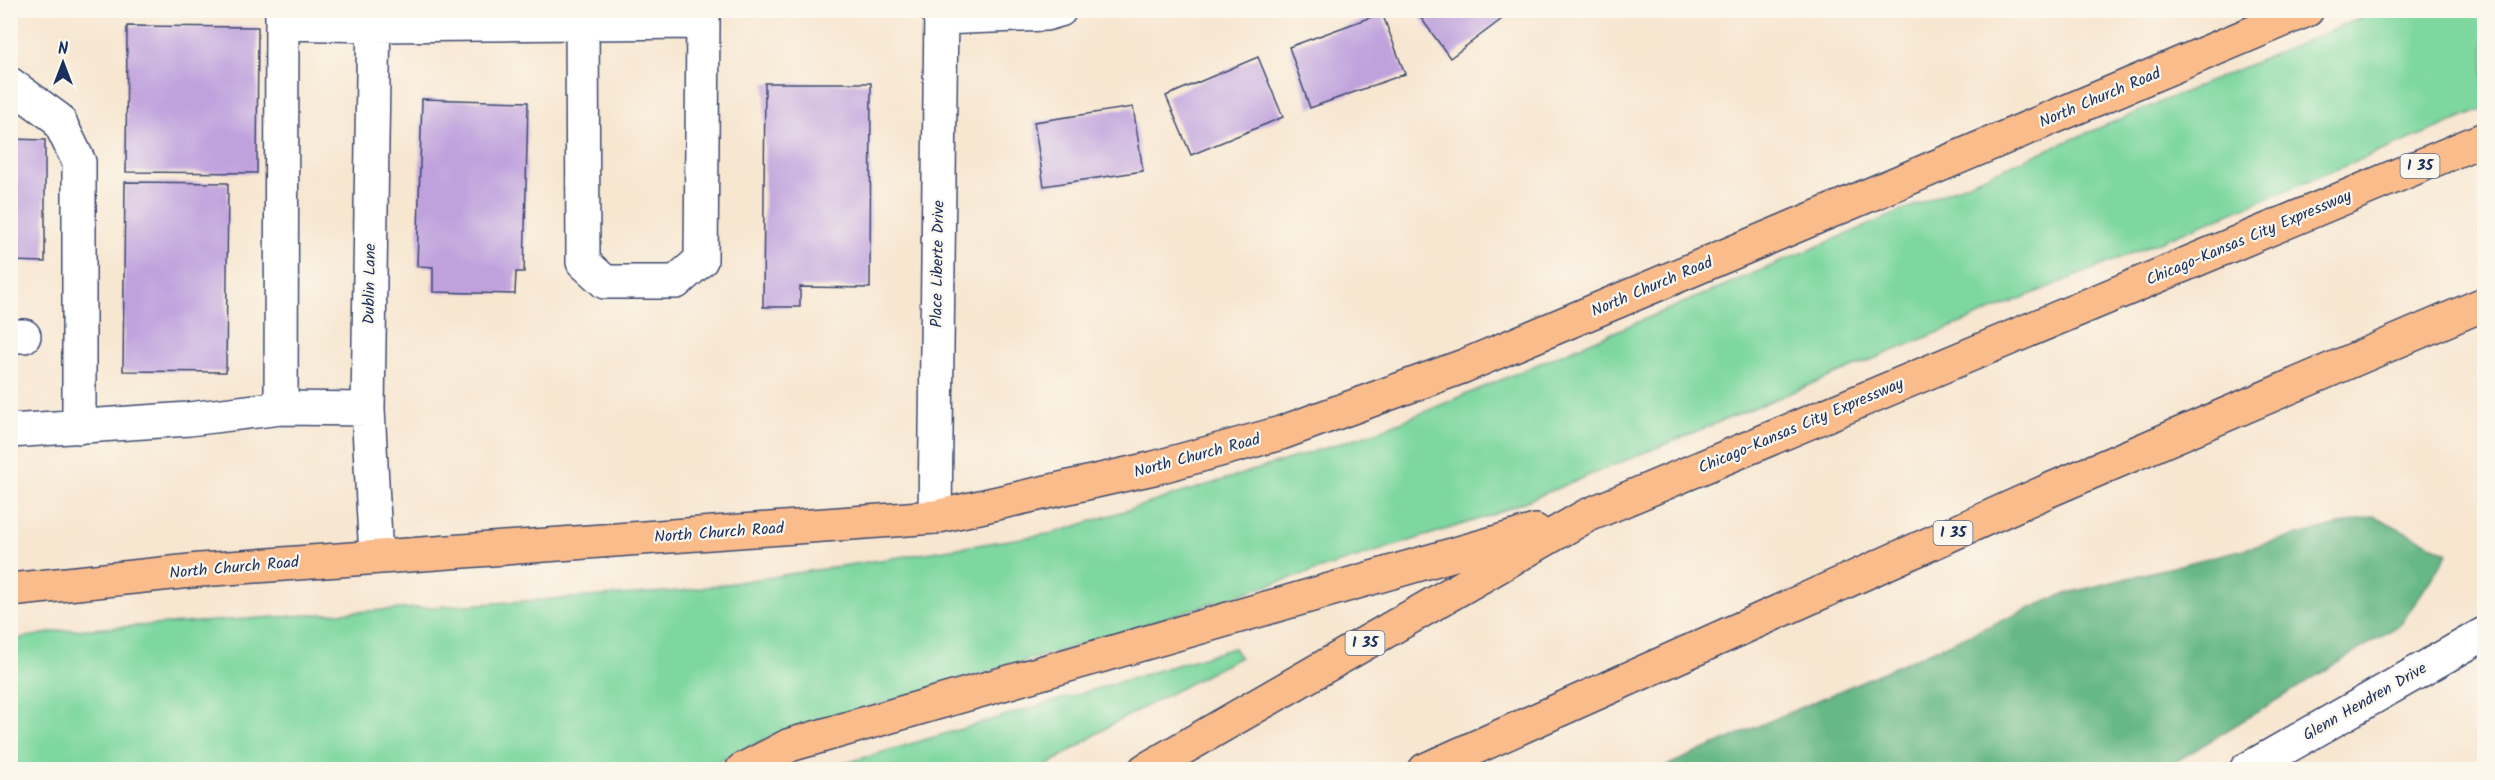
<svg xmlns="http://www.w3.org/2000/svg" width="2495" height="780" viewBox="0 0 2495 780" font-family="Kalam,sans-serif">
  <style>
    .green { fill: #7dd79e; stroke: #4c837e; stroke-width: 1.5 }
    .forest { fill: #66b885; stroke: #407472; stroke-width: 1.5 }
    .building { fill: #bfa2dd }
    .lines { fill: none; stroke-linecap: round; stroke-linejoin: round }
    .minor-casing { stroke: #3c4a6f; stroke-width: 36 }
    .major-casing { stroke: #3c4a6f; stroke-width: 36 }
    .highway-casing { stroke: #3c4a6f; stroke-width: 36 }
    .minor { stroke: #fff; stroke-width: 33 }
    .major { stroke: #fabc8b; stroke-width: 33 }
    .highway { stroke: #fabc8b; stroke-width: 33 }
    .labels { text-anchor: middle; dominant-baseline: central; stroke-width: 4.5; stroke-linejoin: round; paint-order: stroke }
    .shield { fill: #fbf7ec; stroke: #5e6b89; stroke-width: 1.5 }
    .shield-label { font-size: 15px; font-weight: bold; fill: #1b2f5e }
    .street-label { font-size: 16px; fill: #1b2f5e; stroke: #fbf7ec }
  </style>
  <rect width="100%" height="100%" fill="#fbf7ec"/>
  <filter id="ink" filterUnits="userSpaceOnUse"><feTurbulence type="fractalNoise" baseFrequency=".0167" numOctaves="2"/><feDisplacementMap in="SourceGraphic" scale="12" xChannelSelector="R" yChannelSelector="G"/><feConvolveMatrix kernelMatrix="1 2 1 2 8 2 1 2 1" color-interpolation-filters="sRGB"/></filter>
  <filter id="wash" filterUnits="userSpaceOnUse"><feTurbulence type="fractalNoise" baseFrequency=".008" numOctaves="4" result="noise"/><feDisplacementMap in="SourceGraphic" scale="24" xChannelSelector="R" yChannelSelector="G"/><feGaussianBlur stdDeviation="1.35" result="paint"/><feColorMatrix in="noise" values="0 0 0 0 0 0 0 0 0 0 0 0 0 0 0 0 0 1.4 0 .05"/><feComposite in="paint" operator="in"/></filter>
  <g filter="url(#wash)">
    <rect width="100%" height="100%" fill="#f7e6d0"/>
    <path class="green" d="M 2377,11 L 2484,11 L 2484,109 L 1492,515 L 1079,645 L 772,736 L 703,769 L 11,770 L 11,640 L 59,631 L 681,591 L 1054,533 L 1379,431 Z
      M 1234,648 L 1240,657 L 1112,724 L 1042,769 L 826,769 Z"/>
    <path class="forest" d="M 2374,516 L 2448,553 L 2401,624 L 2164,769 L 1659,769 L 2061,595 Z"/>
    <g id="blocks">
      <path class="building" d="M 1415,10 L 1514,10 L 1450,58 Z
        M 1382,13 L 1405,74 L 1310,108 L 1289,47 Z
        M 127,26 L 258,27 L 257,173 L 126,172 Z
        M 1258,57 L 1283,117 L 1191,155 L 1166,96 Z
        M 765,83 L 871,83 L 870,288 L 800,287 L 800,307 L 763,307 Z
        M 422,99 L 528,102 L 524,272 L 516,272 L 515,294 L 433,292 L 433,267 L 417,266 Z
        M 1133,107 L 1143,171 L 1044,186 L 1034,122 Z
        M 10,139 L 45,140 L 45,262 L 10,261 Z
        M 125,182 L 228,183 L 226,372 L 123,371 Z"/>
    </g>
  </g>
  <g filter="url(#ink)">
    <use href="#blocks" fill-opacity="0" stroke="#3c4a6f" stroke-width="1.5"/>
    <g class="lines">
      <g class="minor-casing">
        <path id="minor" d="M 374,10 L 368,409 L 376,557
          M 582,10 L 583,262 L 605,282 L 676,282 L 701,260 L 703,22
          M 940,18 L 1046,14 L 1060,10
          M 282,23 L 374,25 L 703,22 L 703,10
          M 10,84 L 58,119 L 79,162 L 79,427
          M 10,336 L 24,336
          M 281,408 L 282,10
          M 10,431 L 189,419 L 281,408 L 368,409
          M 935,517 L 941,10
          M 2246,770 L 2484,634"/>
      </g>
      <g class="major-casing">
        <path id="major" d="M 10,590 L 200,570 L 935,517 L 1154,468 L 1281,433 L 1464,366 L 2307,10"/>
      </g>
      <g class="highway-casing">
        <path id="highway" d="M 742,770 L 790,745 L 1535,531
          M 1145,770 L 1586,516 L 2484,139
          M 1425,770 L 2052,489 L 2484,304"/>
      </g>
      <use href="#minor" class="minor"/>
      <use href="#major" class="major"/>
      <use href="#highway" class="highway"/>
    </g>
  </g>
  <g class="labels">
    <g class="shield">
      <rect x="2400.5" y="154" width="39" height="24" rx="4.5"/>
      <rect x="1933.5" y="521" width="39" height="24" rx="4.5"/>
      <rect x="1345.5" y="631" width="39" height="24" rx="4.5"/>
    </g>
    <g class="shield-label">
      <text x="2420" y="166">I 35</text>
      <text x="1953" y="533">I 35</text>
      <text x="1365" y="643">I 35</text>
    </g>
    <g class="street-label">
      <text transform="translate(2100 98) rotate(-23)">North Church Road</text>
      <text transform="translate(2249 238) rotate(-23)">Chicago-Kansas City Expressway</text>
      <text transform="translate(938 264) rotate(-89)">Place Liberte Drive</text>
      <text transform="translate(370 284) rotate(-89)">Dublin Lane</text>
      <text transform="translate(1652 287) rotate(-23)">North Church Road</text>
      <text transform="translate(1801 426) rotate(-23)">Chicago-Kansas City Expressway</text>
      <text transform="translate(1197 456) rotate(-15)">North Church Road</text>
      <text transform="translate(719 533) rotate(-4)">North Church Road</text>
      <text transform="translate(234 568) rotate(-5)">North Church Road</text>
      <text transform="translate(2365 702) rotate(-30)">Glenn Hendren Drive</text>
    </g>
  </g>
  <rect width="2495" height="780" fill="none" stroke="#fbf7ec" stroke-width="36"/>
  <g transform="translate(63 63)" stroke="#fbf7ec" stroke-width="4.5" paint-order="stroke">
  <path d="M0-4.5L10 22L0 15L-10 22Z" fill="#1b2f5e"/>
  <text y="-9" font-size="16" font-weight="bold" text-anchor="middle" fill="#1b2f5e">N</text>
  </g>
</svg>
